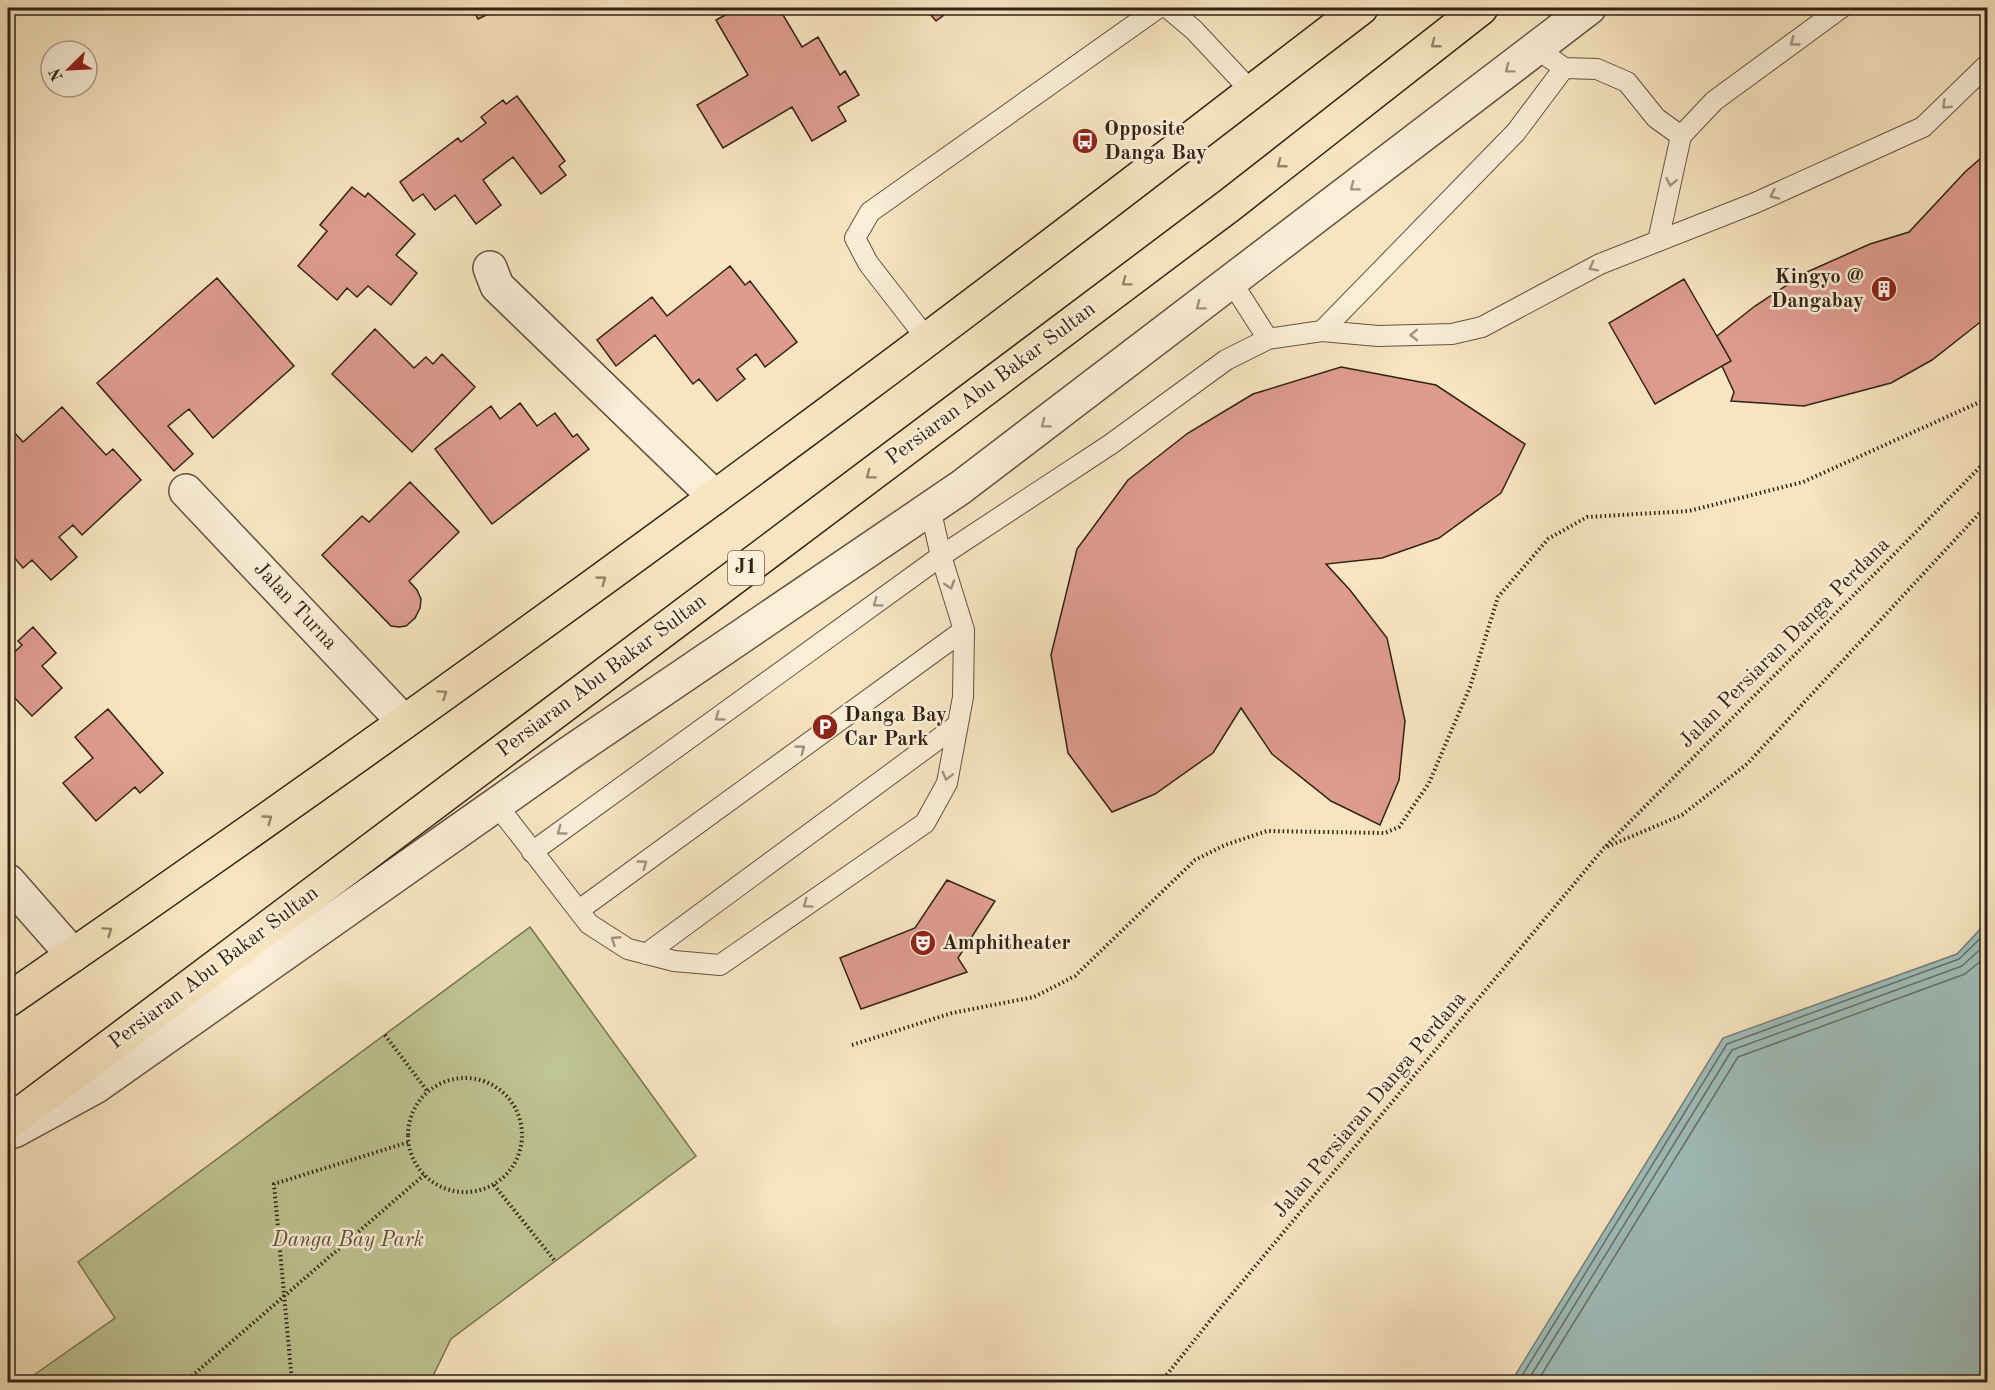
<svg xmlns="http://www.w3.org/2000/svg" width="1995" height="1390" viewBox="0 0 1995 1390" font-family="'Old Standard TT',serif">
  <style>
    .green { fill: #bec492; stroke: #787454; stroke-width: 1.5 }
    .water { fill: #9fbdba; stroke: #737f78; stroke-width: 1.5 }
    .lines { fill: none; stroke-linecap: round; stroke-linejoin: round }
    .shore { stroke: #687068; stroke-width: 1.5 }
    .building { fill: #de9c8f; stroke: #322315; stroke-width: 1.5 }
    .service-casing { stroke: #635440; stroke-width: 22 }
    .minor-casing { stroke: #635440; stroke-width: 36 }
    .trunk-casing { stroke: #322315; stroke-width: 36 }
    .path { stroke: #322315; stroke-width: 4; stroke-dasharray: 1.5 3; stroke-linecap: butt }
    .service { stroke: #faeed7; stroke-width: 20 }
    .minor { stroke: #faeed7; stroke-width: 33 }
    .trunk { stroke: #f7e5c1; stroke-width: 33 }
    .oneway { stroke: #a09380 }
    .oneway2 { stroke: #94846b }
    .labels { text-anchor: middle; dominant-baseline: central; stroke-width: 5; stroke-linejoin: round; paint-order: stroke }
    .shield { fill: #faeed7; stroke: #6e604f; stroke-width: 1.5 }
    .shield-label { font-size: 20px; font-weight: bold; fill: #322315 }
    .poi-label { font-size: 21px; font-weight: bold; fill: #322315; stroke: #faeed7; text-anchor: start }
    .street-label { font-size: 21px; fill: #322315; stroke: #faeed7 }
    .park-label { font-size: 21px; font-style: italic; fill: #5c533a; stroke: #faeed7 }
  </style>
  <rect width="100%" height="100%" fill="#f7e5c1"/>
  <filter id="stains"><feTurbulence type="fractalNoise" baseFrequency=".00333" numOctaves="4"/><feColorMatrix values="0 0 0 0 .2 0 0 0 0 .09 0 0 0 0 .02 0 0 0 .5 -.17"/></filter>
  <radialGradient id="worn" r=".72"><stop offset=".6" stop-color="#630" stop-opacity="0"/><stop offset="1" stop-color="#630" stop-opacity=".3"/></radialGradient>
  <path class="green" d="M 530,927 L 696,1156 L 451,1339 L 430,1382 L 24,1382 L 115,1318 L 78,1262 Z"/>
  <path class="water" d="M 1987,922 L 1987,1382 L 1511,1382 L 1723,1038 L 1957,954 Z"/>
  <g class="lines">
    <path class="shore" d="M 1518,1382 L 1727,1044 L 1959,959 L 1988,931
      M 1527,1382 L 1732,1050 L 1962,966 L 1988,942
      M 1537,1382 L 1738,1057 L 1965,974 L 1988,955"/>
  </g>
  <path class="building" d="M 472,8 L 501,8 L 478,19 Z
    M 738,8 L 779,8 L 802,47 L 818,37 L 840,75 L 845,71 L 859,95 L 838,107 L 846,121 L 812,141 L 792,107 L 723,148 L 697,105 L 748,75 L 716,20 Z
    M 925,8 L 953,8 L 936,21 Z
    M 517,96 L 565,161 L 559,166 L 566,175 L 541,194 L 513,157 L 483,180 L 501,205 L 476,224 L 455,195 L 435,210 L 423,194 L 413,201 L 400,182 L 458,138 L 461,142 L 486,123 L 481,117 L 503,100 L 506,104 Z
    M 1988,152 L 1988,316 L 1932,360 L 1891,383 L 1804,406 L 1731,401 L 1734,392 L 1722,366 L 1731,361 L 1717,336 L 1755,306 L 1807,272 L 1870,244 L 1909,232 L 1965,172 Z
    M 352,187 L 365,197 L 368,193 L 415,234 L 396,255 L 417,273 L 391,305 L 368,286 L 357,297 L 347,288 L 337,300 L 298,266 L 327,231 L 320,225 Z
    M 730,266 L 745,285 L 750,281 L 797,342 L 765,367 L 756,354 L 737,369 L 745,379 L 717,401 L 699,379 L 693,384 L 655,335 L 616,366 L 597,340 L 652,297 L 667,316 Z
    M 217,278 L 294,366 L 213,438 L 189,409 L 168,426 L 193,454 L 174,471 L 97,383 Z
    M 1684,279 L 1731,361 L 1655,404 L 1609,323 Z
    M 375,329 L 414,368 L 426,357 L 433,364 L 442,354 L 475,387 L 412,452 L 332,374 Z
    M 1341,367 L 1436,385 L 1525,444 L 1501,493 L 1439,538 L 1382,558 L 1326,564 L 1350,590 L 1387,638 L 1405,721 L 1399,780 L 1380,825 L 1331,801 L 1272,754 L 1241,708 L 1213,753 L 1155,794 L 1112,812 L 1068,753 L 1051,655 L 1077,549 L 1128,480 L 1188,433 L 1253,394 Z
    M 520,403 L 537,426 L 555,413 L 573,437 L 577,434 L 589,449 L 492,524 L 435,449 L 491,406 L 500,419 Z
    M 62,407 L 106,455 L 113,449 L 141,480 L 82,535 L 73,525 L 59,537 L 77,557 L 51,580 L 32,560 L 23,568 L 8,550 L 8,436 L 13,431 L 23,442 Z
    M 410,482 L 459,532 L 409,581 L 417,590 L 421,599 L 420,608 L 415,618 L 406,626 L 399,627 L 391,626 L 322,555 L 362,516 L 369,522 Z
    M 33,627 L 56,653 L 42,666 L 62,688 L 32,716 L 11,694 L 8,697 L 8,658 L 22,645 L 18,641 Z
    M 108,709 L 163,773 L 140,793 L 135,787 L 96,821 L 63,783 L 93,758 L 75,737 Z
    M 947,880 L 995,901 L 958,958 L 967,972 L 861,1009 L 840,958 L 915,928 Z"/>
  <g class="lines">
    <g class="service-casing">
      <path id="service" d="M 1168,8 L 1194,30 L 1251,91
        M 1536,48 L 1564,68 L 1597,69 L 1627,82 L 1656,118 L 1681,136
        M 1658,241 L 1681,136 L 1714,101 L 1841,8
        M 1231,281 L 1268,339
        M 1322,331 L 1516,132 L 1564,68
        M 927,339 L 868,263 L 855,238 L 870,212 L 1158,8
        M 496,804 L 589,924 L 628,949 L 674,961 L 720,965 L 925,823 L 947,783 L 963,697 L 964,630 L 941,556 L 930,508
        M 532,852 L 941,556 L 1111,444 L 1226,360 L 1268,339 L 1322,331 L 1378,336 L 1452,334 L 1482,327 L 1600,264 L 1755,203 L 1923,127 L 1988,64
        M 579,910 L 964,630
        M 646,954 L 956,726"/>
    </g>
    <g class="minor-casing">
      <path id="minor" d="M 490,268 L 497,286 L 715,497
        M 186,491 L 404,722
        M 8,881 L 73,955
        M 14,1131 L 95,1087 L 568,754 L 960,488 L 1589,8"/>
    </g>
    <g class="trunk-casing">
      <path id="trunk" d="M 8,1000 C 297,801 583,596 865,386 C 1032,262 1196,134 1361,8
        M 8,1123 L 1231,204 L 1481,8"/>
    </g>
    <path class="path" d="M 1606,846 L 1988,459
      M 385,1035 L 428,1092
      M 852,1045 L 952,1013 L 1034,997 L 1075,976 L 1195,860 L 1225,845 L 1267,831 L 1385,833 L 1399,827 L 1429,783 L 1470,687 L 1498,597 L 1548,539 L 1587,517 L 1689,511 L 1803,482 L 1982,401 L 1988,396
      M408 1135a57 57 0 1 1 114 0a57 57 0 1 1-114 0Z
      M 494,1185 L 555,1261
      M 185,1382 L 424,1175
      M 292,1382 L 274,1184 L 409,1142
      M 1161,1382 L 1217,1312 L 1604,848 L 1682,815 L 1747,764 L 1988,504"/>
    <use href="#service" class="service"/>
    <use href="#minor" class="minor"/>
    <use href="#trunk" class="trunk"/>
  </g>
  <defs><path id="oneway-chevron" d="M-2-3.5L2.5 0L-2 3.5" fill="none" stroke-width="1.6" stroke-linecap="round" stroke-linejoin="round" transform="scale(1.5)"/></defs>
  <g class="oneway">
    <use href="#oneway-chevron" transform="translate(1794 42) rotate(144)"/>
    <use href="#oneway-chevron" transform="translate(1509 69) rotate(143)"/>
    <use href="#oneway-chevron" transform="translate(1946 105) rotate(136)"/>
    <use href="#oneway-chevron" transform="translate(1671 182) rotate(102)"/>
    <use href="#oneway-chevron" transform="translate(1354 187) rotate(143)"/>
    <use href="#oneway-chevron" transform="translate(1774 195) rotate(155)"/>
    <use href="#oneway-chevron" transform="translate(1593 267) rotate(153)"/>
    <use href="#oneway-chevron" transform="translate(1200 306) rotate(143)"/>
    <use href="#oneway-chevron" transform="translate(1414 335) rotate(179)"/>
    <use href="#oneway-chevron" transform="translate(1045 424) rotate(143)"/>
    <use href="#oneway-chevron" transform="translate(950 585) rotate(72)"/>
    <use href="#oneway-chevron" transform="translate(877 603) rotate(144)"/>
    <use href="#oneway-chevron" transform="translate(719 717) rotate(144)"/>
    <use href="#oneway-chevron" transform="translate(801 749) rotate(-36)"/>
    <use href="#oneway-chevron" transform="translate(947 776) rotate(104)"/>
    <use href="#oneway-chevron" transform="translate(561 831) rotate(144)"/>
    <use href="#oneway-chevron" transform="translate(643 864) rotate(-36)"/>
    <use href="#oneway-chevron" transform="translate(807 904) rotate(145)"/>
    <use href="#oneway-chevron" transform="translate(615 940) rotate(-147)"/>
  </g>
  <g class="oneway2">
    <use href="#oneway-chevron" transform="translate(1435 44) rotate(142)"/>
    <use href="#oneway-chevron" transform="translate(1281 164) rotate(142)"/>
    <use href="#oneway-chevron" transform="translate(1126 282) rotate(143)"/>
    <use href="#oneway-chevron" transform="translate(870 475) rotate(143)"/>
    <use href="#oneway-chevron" transform="translate(602 580) rotate(-36)"/>
    <use href="#oneway-chevron" transform="translate(443 694) rotate(-35)"/>
    <use href="#oneway-chevron" transform="translate(268 819) rotate(-36)"/>
    <use href="#oneway-chevron" transform="translate(108 931) rotate(-34)"/>
  </g>
  <defs>
    <g id="bus-disc" transform="scale(1.35)"><circle r="9.5" fill="#8f2418" stroke="#faeed7"/><path d="M-5-6H5V4H4V6H2V4H-2V6H-4V4H-5ZM-3.5-4V0h7V-4ZM-3.5 1.2v1.5H-2V1.2ZM2 1.2v1.5H3.5V1.2Z" fill="#fff"/></g>
    <g id="building-disc" transform="scale(1.35)"><circle r="9.5" fill="#8f2418" stroke="#faeed7"/><path d="M-4-6H4V6H1V3H-1V6H-4ZM-2.5-4.3h1.7v1.8h-1.7ZM.8-4.3h1.7v1.8H.8ZM-2.5-1h1.7V.8h-1.7ZM.8-1h1.7V.8H.8Z" fill="#fff"/></g>
    <g id="parking-disc" transform="scale(1.35)"><circle r="9.5" fill="#8f2418" stroke="#faeed7"/><path d="M-3.5-5.5H1a3.5 3.5 0 0 1 0 7H-1V5.5H-3.5ZM-1-3.4V-.6H.8a1.4 1.4 0 0 0 0-2.8Z" fill="#fff"/></g>
    <g id="theatre-disc" transform="scale(1.35)"><circle r="9.5" fill="#8f2418" stroke="#faeed7"/><path d="M-5-5.5Q0-4 5-5.5V0Q5 5 0 6Q-5 5-5 0ZM-3.3-2.5H-1v1.5H-3.3ZM1-2.5H3.3v1.5H1ZM-2.8 1Q0 5.5 2.8 1Z" fill="#fff"/></g>
  </defs>
  <g fill-rule="evenodd">
    <use href="#bus-disc" x="1085" y="141"/>
    <use href="#building-disc" x="1884" y="289"/>
    <use href="#parking-disc" x="825" y="727"/>
    <use href="#theatre-disc" x="923" y="943"/>
  </g>
  <g class="labels">
    <rect class="shield" x="728" y="551" width="36" height="34" rx="4.5"/>
    <g class="shield-label">
      <text x="746" y="568">J1</text>
    </g>
    <g class="poi-label">
      <text x="1104" y="129">Opposite<tspan x="1104" dy="24">Danga Bay</tspan></text>
      <text x="1864" y="277" text-anchor="end">Kingyo @<tspan x="1864" dy="24">Dangabay</tspan></text>
      <text x="844" y="715">Danga Bay<tspan x="844" dy="24">Car Park</tspan></text>
      <text x="942" y="943">Amphitheater</text>
    </g>
    <g class="street-label">
      <text transform="translate(991 384) rotate(-37)">Persiaran Abu Bakar Sultan</text>
      <text transform="translate(295 606) rotate(47)">Jalan Turna</text>
      <text transform="translate(1785 643) rotate(-45)">Jalan Persiaran Danga Perdana</text>
      <text transform="translate(602 676) rotate(-37)">Persiaran Abu Bakar Sultan</text>
      <text transform="translate(214 968) rotate(-37)">Persiaran Abu Bakar Sultan</text>
      <text transform="translate(1370 1105) rotate(-50)">Jalan Persiaran Danga Perdana</text>
    </g>
    <g class="park-label">
      <text x="348" y="1240">Danga Bay Park</text>
    </g>
  </g>
  <rect width="1995" height="1390" fill="none" stroke="#f7e5c1" stroke-width="30"/>
  <rect x="9" y="9" width="1977" height="1372" fill="none" stroke="#322315" stroke-width="3"/>
  <rect x="15" y="15" width="1965" height="1360" fill="none" stroke="#322315" stroke-width="1.5"/>
  <g transform="translate(69 69) rotate(246)"><circle r="28" fill="#faeed7" stroke="#aa9d89" stroke-width="1.5"/>
  <path d="M0-4.5L10 22L0 15L-10 22Z" fill="#8f2418"/>
  <text y="-9" font-size="16" font-weight="bold" text-anchor="middle" fill="#322315">N</text>
  </g>
  <rect width="100%" height="100%" filter="url(#stains)"/>
  <rect width="100%" height="100%" fill="url(#worn)"/>
</svg>
